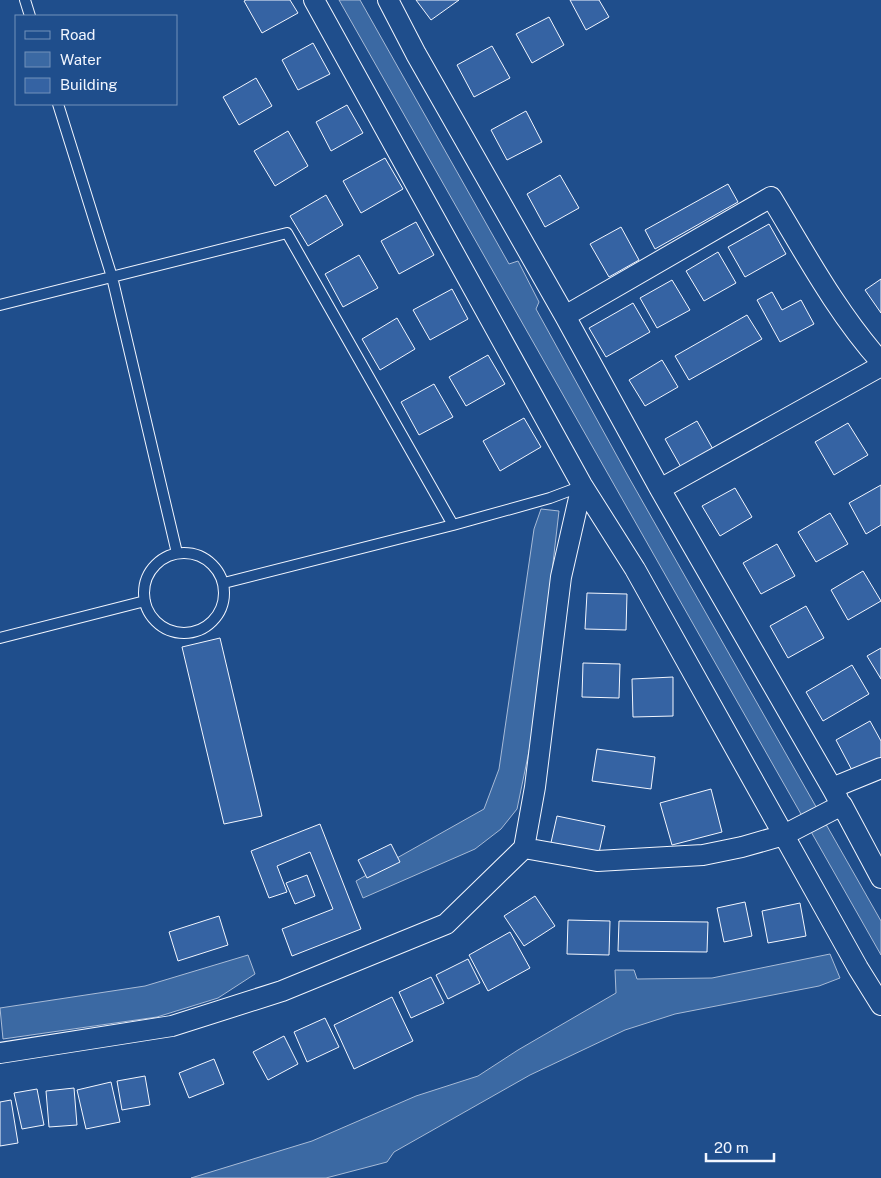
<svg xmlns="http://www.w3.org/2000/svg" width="881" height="1178" viewBox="0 0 881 1178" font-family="'Public Sans',sans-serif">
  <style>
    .water { fill: #3b69a3; stroke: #a8bbd7 }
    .building { fill: #3563a3; stroke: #f2f6ff }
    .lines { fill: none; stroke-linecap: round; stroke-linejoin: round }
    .service-casing { stroke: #f2f6ff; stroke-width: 12 }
    .minor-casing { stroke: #f2f6ff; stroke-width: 22 }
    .service { stroke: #1f4e8c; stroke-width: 10 }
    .minor { stroke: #1f4e8c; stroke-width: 20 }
  </style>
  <rect width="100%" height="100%" fill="#1f4e8c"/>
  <path class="water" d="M 339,0 L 360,0 L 509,264 L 518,261 L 539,302 L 536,309 L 628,476 L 881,921 L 881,955 Z
    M 541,509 L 559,511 L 534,727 L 517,809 L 501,829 L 475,849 L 363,898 L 356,881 L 484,809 L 499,769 L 534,529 Z
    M 830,954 L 840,978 L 819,986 L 675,1014 L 625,1030 L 530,1075 L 394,1152 L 387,1162 L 326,1178 L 191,1178 L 312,1141 L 416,1096 L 478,1076 L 518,1050 L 616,993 L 615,970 L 634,970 L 637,979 L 712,978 Z
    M 248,955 L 255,974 L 218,998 L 157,1017 L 3,1039 L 0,1008 L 145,986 Z"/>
  <path class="building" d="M 246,0 L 290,0 L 298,13 L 262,33 L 244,1 Z
    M 416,0 L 459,0 L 431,20 Z
    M 570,0 L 599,0 L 609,17 L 586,30 Z
    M 549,17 L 564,45 L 532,63 L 516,34 Z
    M 313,43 L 330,74 L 298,90 L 282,60 Z
    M 492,46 L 510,78 L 474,97 L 457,65 Z
    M 256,78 L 272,106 L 239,125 L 223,97 Z
    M 347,105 L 363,133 L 331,151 L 316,122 Z
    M 526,111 L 542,142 L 507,160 L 491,130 Z
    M 288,131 L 308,166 L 275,186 L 254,151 Z
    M 385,158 L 403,189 L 361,213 L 343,181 Z
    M 560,175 L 579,208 L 545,227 L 527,194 Z
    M 728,184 L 738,202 L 655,249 L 645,230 Z
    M 326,195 L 343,225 L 308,246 L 290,216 Z
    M 416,222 L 434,255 L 399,274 L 381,241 Z
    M 769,224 L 786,254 L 745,277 L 728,247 Z
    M 621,227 L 639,260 L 609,277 L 590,244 Z
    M 718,252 L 736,283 L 704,301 L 686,271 Z
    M 359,255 L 378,288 L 343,307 L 325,274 Z
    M 881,279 L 881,313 L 865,290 Z
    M 672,280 L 690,310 L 657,328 L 640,298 Z
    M 452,289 L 468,319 L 430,340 L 413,310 Z
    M 772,292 L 782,310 L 801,300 L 814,324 L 780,342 L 757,300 Z
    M 633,303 L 650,332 L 606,357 L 589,328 Z
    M 747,315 L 762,339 L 689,380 L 675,356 Z
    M 397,318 L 415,349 L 380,370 L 362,339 Z
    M 488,355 L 505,384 L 466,406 L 449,377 Z
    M 662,360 L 678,387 L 645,406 L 629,380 Z
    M 434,384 L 453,417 L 419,435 L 401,402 Z
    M 524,418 L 541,447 L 500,471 L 483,441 Z
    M 697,421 L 714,451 L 682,469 L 665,439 Z
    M 848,423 L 868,455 L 834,475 L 815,442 Z
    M 881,485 L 881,525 L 866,534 L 849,503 Z
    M 735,488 L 752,517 L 720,536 L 702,506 Z
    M 830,513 L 848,544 L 816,562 L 798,532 Z
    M 777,544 L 795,576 L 761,594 L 743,563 Z
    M 863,571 L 881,601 L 848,620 L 831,590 Z
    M 587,593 L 627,594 L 626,630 L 585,629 Z
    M 806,606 L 824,638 L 788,658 L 770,626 Z
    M 220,638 L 262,816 L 224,824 L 182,647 Z
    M 881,648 L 881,679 L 867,656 Z
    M 583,663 L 620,664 L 619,698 L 582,697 Z
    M 852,665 L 869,694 L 823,721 L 806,692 Z
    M 673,677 L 673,716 L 633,717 L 632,679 Z
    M 870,721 L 881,741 L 881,759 L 854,774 L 836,740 Z
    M 597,749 L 655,757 L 651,789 L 592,781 Z
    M 711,789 L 722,832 L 672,845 L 660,803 Z
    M 557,816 L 605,826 L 598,857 L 550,847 Z
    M 320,824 L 361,929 L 292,956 L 282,929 L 333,909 L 310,852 L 277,866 L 287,892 L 269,898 L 251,851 Z
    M 391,844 L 400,862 L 367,878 L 358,860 Z
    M 307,875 L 315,896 L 295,904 L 286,883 Z
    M 535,896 L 555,926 L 524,946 L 504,916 Z
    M 745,902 L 752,936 L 724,942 L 717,908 Z
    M 800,903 L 806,936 L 768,943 L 762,911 Z
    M 219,916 L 228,945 L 178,961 L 169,932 Z
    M 568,920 L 610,921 L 609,955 L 567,954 Z
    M 619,921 L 708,922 L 707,952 L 618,951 Z
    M 510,932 L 530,968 L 488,991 L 469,955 Z
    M 468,959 L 480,983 L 448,999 L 436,975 Z
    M 431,977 L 444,1003 L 411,1018 L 399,992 Z
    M 392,997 L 413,1041 L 354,1069 L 334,1025 Z
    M 325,1018 L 339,1047 L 307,1062 L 294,1032 Z
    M 284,1036 L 298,1064 L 268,1080 L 253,1052 Z
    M 214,1059 L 224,1084 L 189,1098 L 179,1073 Z
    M 145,1076 L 150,1105 L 122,1110 L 117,1081 Z
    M 111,1082 L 120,1122 L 86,1129 L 77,1090 Z
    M 74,1088 L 77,1125 L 49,1127 L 46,1091 Z
    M 37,1089 L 44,1125 L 22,1129 L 14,1093 Z
    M 11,1100 L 18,1143 L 0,1146 L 0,1102 Z"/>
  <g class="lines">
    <g class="service-casing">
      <path id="service" d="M 25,0 L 30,16
        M 58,104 L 112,277 L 177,553
        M 0,305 L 287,233 L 453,525
        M144 593a40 40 0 1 1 80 0a40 40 0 1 1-80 0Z
        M 224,583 L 453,525 L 550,498 L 582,486
        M 0,638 L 145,601"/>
    </g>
    <g class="minor-casing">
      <path id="minor" d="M 314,0 L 582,485 L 635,569 L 858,968 L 881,1005
        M 388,0 L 416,54 L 565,316 L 660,489 L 832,788
        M 565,316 L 771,197 C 805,253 837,313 881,362
        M 582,485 L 561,577 L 535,787 L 524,848 L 597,861 L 703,855 L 742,847 L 784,835 L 842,805 L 881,878
        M 660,489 L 881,366
        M 838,799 L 832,788 L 881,768
        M 0,1053 L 172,1026 L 282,991 L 446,924 L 524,848"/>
    </g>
    <use href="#service" class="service"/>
    <use href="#minor" class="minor"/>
  </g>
  <rect x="15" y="15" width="162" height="90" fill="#1f4e8c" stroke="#7391ba"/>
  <rect x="25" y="31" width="25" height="8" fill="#1f4e8c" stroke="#7391ba"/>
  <text x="60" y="40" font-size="15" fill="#f2f6ff">Road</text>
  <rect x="25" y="52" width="25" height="15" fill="#3b69a3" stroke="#7391ba"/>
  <text x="60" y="65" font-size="15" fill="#f2f6ff">Water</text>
  <rect x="25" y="78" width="25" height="15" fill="#3563a3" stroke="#7391ba"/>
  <text x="60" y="90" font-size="15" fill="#f2f6ff">Building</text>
  <path d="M706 1153v8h68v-8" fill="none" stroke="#f2f6ff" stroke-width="2.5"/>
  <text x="714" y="1153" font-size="15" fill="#f2f6ff" stroke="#1f4e8c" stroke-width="4" paint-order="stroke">20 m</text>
</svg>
